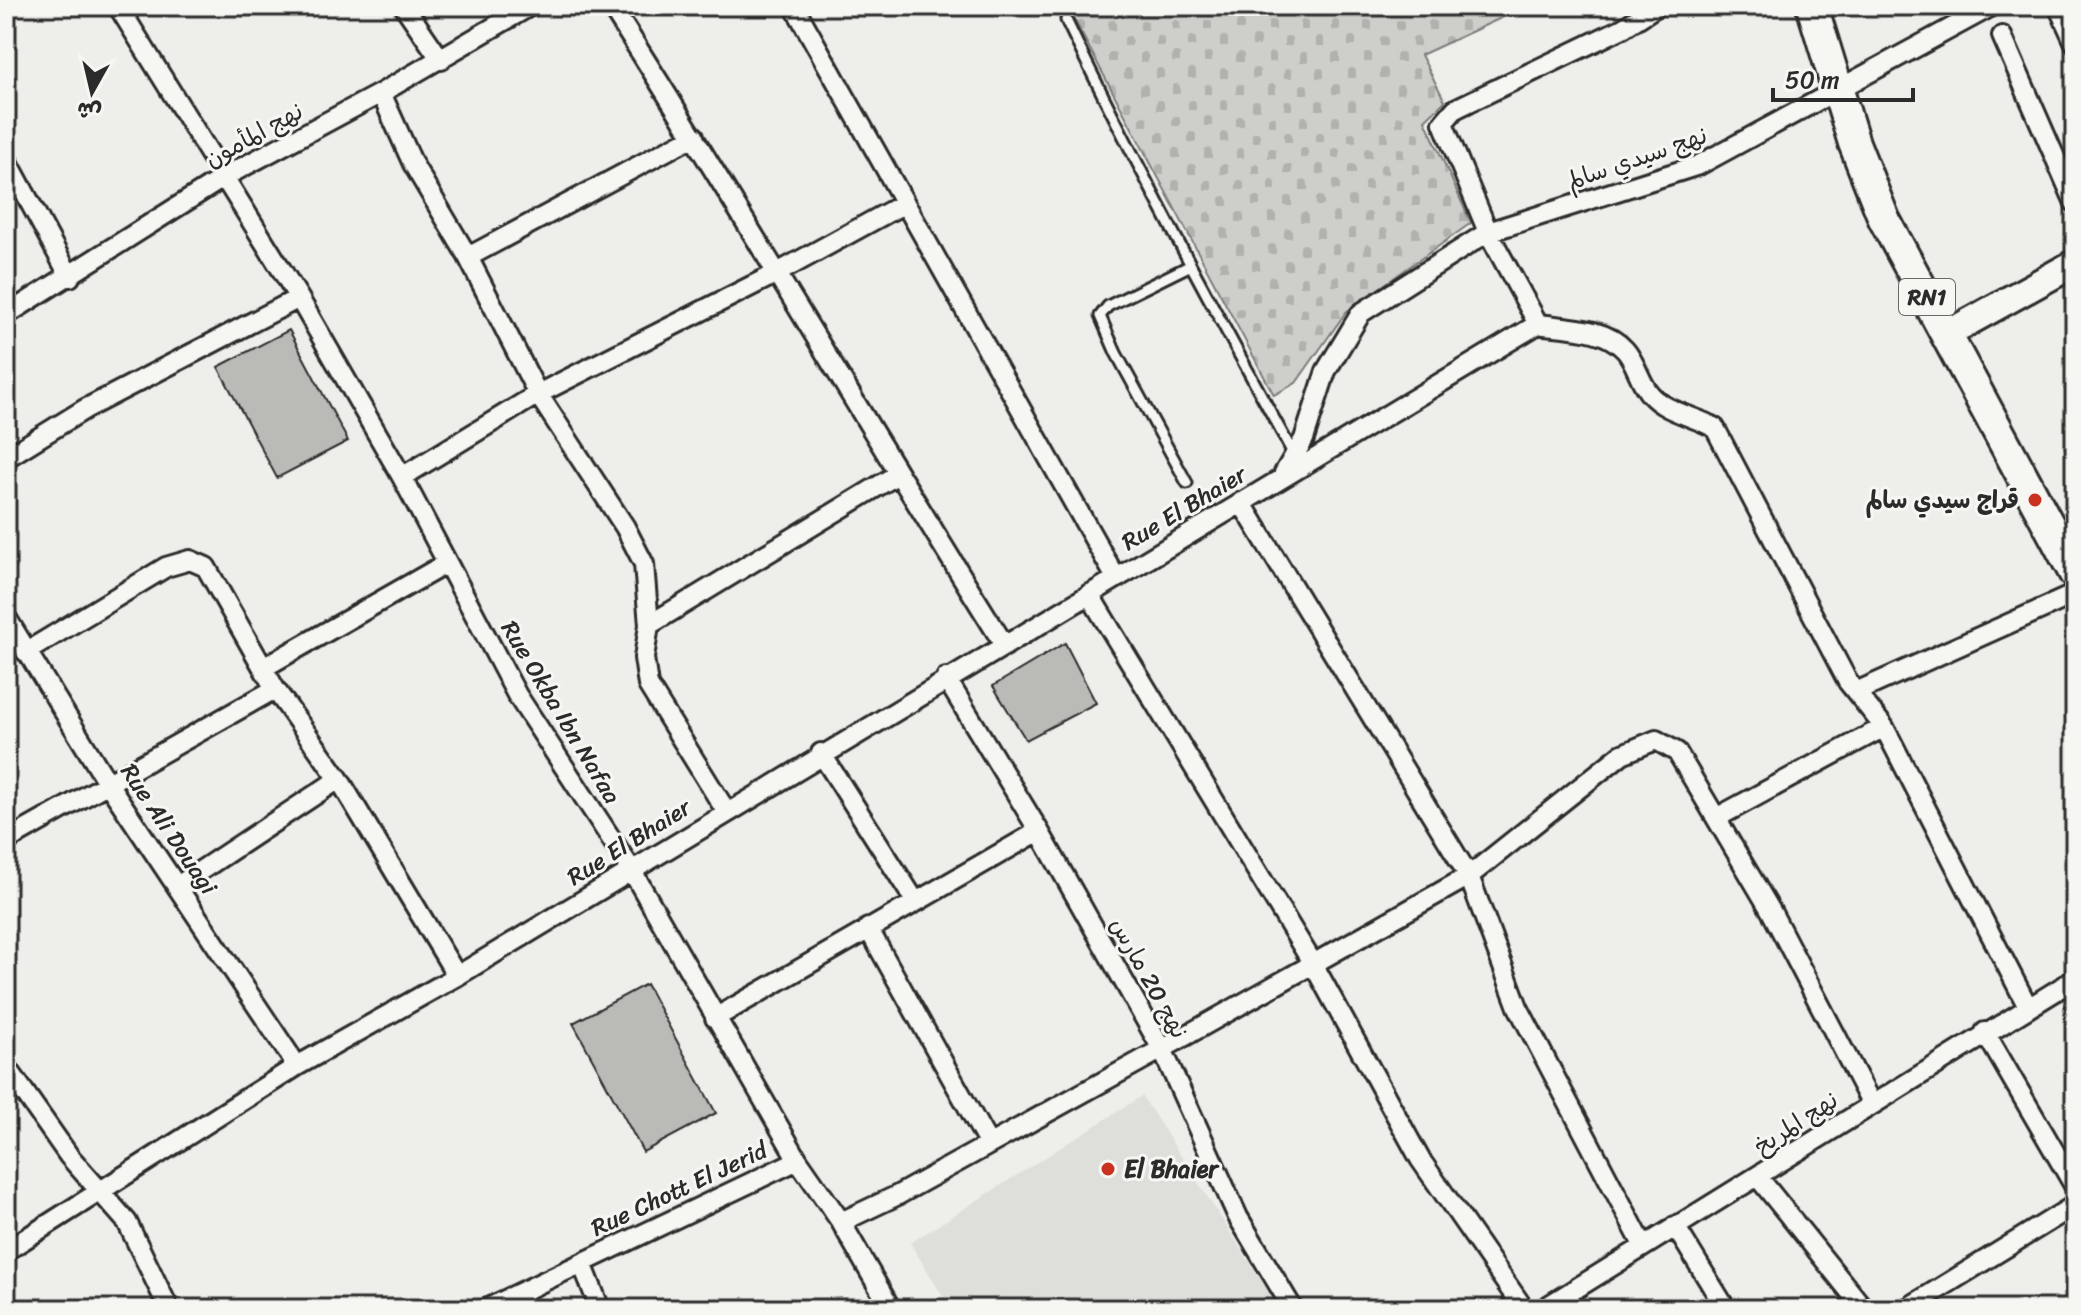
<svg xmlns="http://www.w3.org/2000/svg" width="2081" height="1315" viewBox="0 0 2081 1315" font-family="Sriracha,'Playpen Sans Arabic',sans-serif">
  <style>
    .built { fill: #dededb }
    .cemetery { fill: url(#cemetery-stones); stroke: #7c7c7a; stroke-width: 2 }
    .building { fill: #babab7; stroke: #2b2b2b; stroke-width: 2 }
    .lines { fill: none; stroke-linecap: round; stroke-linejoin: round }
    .service-casing { stroke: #2b2b2b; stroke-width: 15 }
    .minor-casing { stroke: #2b2b2b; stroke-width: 24 }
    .secondary-casing { stroke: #2b2b2b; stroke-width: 32 }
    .primary-casing { stroke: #2b2b2b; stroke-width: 36 }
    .service { stroke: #f6f6f2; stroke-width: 9 }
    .minor { stroke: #f6f6f2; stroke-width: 18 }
    .secondary { stroke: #f6f6f2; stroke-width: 26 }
    .primary { stroke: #f6f6f2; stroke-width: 30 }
    .poi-dot { fill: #c8321e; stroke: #f6f6f2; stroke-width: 3 }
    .labels { text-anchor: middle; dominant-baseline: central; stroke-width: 6; stroke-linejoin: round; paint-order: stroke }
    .shield { fill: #f6f6f2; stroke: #686867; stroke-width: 2 }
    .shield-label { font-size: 22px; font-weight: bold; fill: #2b2b2b }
    .street-label { font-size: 24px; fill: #2b2b2b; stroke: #f6f6f2 }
    .poi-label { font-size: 24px; font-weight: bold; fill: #2b2b2b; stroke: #f6f6f2; text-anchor: end }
  </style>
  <defs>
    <pattern id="cemetery-stones" width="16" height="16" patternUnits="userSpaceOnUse" patternTransform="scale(2)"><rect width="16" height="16" fill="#cececa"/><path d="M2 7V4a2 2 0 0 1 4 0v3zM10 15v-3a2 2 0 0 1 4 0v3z" fill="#b1b1ae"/></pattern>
  </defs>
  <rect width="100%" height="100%" fill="#eeeeea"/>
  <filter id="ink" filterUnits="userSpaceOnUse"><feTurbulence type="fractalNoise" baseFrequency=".0125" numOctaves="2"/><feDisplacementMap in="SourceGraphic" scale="16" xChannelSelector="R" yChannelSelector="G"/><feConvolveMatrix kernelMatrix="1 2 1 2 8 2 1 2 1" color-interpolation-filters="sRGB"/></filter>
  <g filter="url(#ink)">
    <path class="built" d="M 1142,1096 L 1280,1309 L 951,1309 L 910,1243 Z"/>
    <path class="cemetery" d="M 1067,6 L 1527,6 L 1421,55 L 1445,101 L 1425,120 L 1471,223 L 1346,312 L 1296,383 L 1274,395 Z"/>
    <path class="building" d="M 289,330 L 348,441 L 277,478 L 218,367 Z
      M 1065,643 L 1096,703 L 1026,740 L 993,686 Z
      M 646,984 L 716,1113 L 643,1152 L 573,1023 Z"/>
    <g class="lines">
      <g class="service-casing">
        <path id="service" d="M 1066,20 C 1137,168 1215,311 1294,455
          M 1187,483 L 1116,353 L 1100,316 L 1108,306 L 1189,266"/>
      </g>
      <g class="minor-casing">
        <path id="minor" d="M 118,6 L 299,298 L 402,477 L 517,695 L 631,869 L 798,1160 L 841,1222 L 891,1309
          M 404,6 L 441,60
          M 611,6 C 746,217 872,434 1005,646
          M 794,6 L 1116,578
          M 2058,6 L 2075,43
          M 2002,36 L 2075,203
          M 381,93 L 413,164 L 468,257 L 694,136
          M 6,158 L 70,277
          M 6,315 L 226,176 L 381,93 L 530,6
          M 1538,324 C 1566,328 1605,327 1625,350 C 1636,362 1639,381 1650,394 C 1665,412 1695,416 1715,428 L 1848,682 L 1884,727 L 2028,1007
          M 6,458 L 85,409 L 299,298
          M 1284,473 L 1304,439 L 1326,371 L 1361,313 L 1488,232 L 1699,165 L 1992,6
          M 402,477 L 538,394 L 468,257
          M 1241,502 L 1469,876 L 1518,1007 L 1643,1245
          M 1089,594 L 1312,962 L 1420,1159 L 1524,1309
          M 6,617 L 107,782 L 297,1066
          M 649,625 L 898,474
          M 26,652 L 166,567 L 190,560 L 206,567 L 275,689 L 339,779 L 457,976
          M 263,668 L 447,563
          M 946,678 L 1039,831 L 1162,1049 L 1238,1217 L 1293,1309
          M 1856,692 L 2075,594
          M 821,753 L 915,901
          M 726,811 L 648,685 L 644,658 L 649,625 L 644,564 L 625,527 L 538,394 L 779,272 L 905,203
          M 1716,818 L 1884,727
          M 6,841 L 275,689
          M 179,885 L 339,779
          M 868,928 L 988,1143
          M 715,1018 L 1039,831
          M 1985,1032 L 2075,1187
          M 6,1066 L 69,1156 L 127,1222 L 169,1309
          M 1758,1177 L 1864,1309
          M 841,1222 L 898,1195 L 1162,1049 L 1469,876 L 1622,754 L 1656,740 L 1677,752 L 1771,911 L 1871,1103
          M 1675,1226 L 1726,1309
          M 6,1251 L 297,1066 L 457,976 L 1538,324 L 1488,232 L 1443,123 L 1455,109 L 1623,28 L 1657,6
          M 582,1263 L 798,1160
          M 486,1309 L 582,1263 L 600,1309
          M 1543,1309 L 2075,979
          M 1906,1309 L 2075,1205"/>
      </g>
      <g class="secondary-casing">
        <path id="secondary" d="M 1947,334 L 2075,263"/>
      </g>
      <g class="primary-casing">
        <path id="primary" d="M 1812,6 L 1854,143 L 1884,219 L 2075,574"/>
      </g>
      <use href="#service" class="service"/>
      <use href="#minor" class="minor"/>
      <use href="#secondary" class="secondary"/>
      <use href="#primary" class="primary"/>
    </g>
  </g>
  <g class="poi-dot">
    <circle cx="2035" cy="500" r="8"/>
    <circle cx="1108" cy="1169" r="8"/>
  </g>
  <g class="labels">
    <rect class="shield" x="1899" y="279" width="56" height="36" rx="6"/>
    <g class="shield-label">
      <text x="1927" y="297">RN1</text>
    </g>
    <g class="street-label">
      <text transform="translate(254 135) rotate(-29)">نهج المأمون</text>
      <text transform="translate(1637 158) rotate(-19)">نهج سيدي سالم</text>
      <text transform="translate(1184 508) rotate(-31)">Rue El Bhaier</text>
      <text transform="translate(561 712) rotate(59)">Rue Okba Ibn Nafaa</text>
      <text transform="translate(169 829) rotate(56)">Rue Ali Douagi</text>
      <text transform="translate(629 842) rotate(-32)">Rue El Bhaier</text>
      <text transform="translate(1149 978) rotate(61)">نهج 20 مارس</text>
      <text transform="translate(1796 1123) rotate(-33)">نهج المريخ</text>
      <text transform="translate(679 1189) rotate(-25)">Rue Chott El Jerid</text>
    </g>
    <g class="poi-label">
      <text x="2019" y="500">قراج سيدي سالم</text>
      <text x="1124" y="1169" text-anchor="start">El Bhaier</text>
    </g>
  </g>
  <rect width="2081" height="1315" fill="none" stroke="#f6f6f2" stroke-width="32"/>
  <rect x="16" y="16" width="2049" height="1283" fill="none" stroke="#2b2b2b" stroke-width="3" filter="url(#ink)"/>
  <g transform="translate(92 92) rotate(188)" stroke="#f6f6f2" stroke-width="6" paint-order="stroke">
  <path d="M0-6L14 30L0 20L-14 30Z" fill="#2b2b2b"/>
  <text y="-12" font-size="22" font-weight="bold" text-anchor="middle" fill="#2b2b2b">ش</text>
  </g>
  <path d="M1773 88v12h140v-12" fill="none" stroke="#2b2b2b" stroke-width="4"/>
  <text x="1785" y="88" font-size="24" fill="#2b2b2b" stroke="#f6f6f2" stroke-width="6" paint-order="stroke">50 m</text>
</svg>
